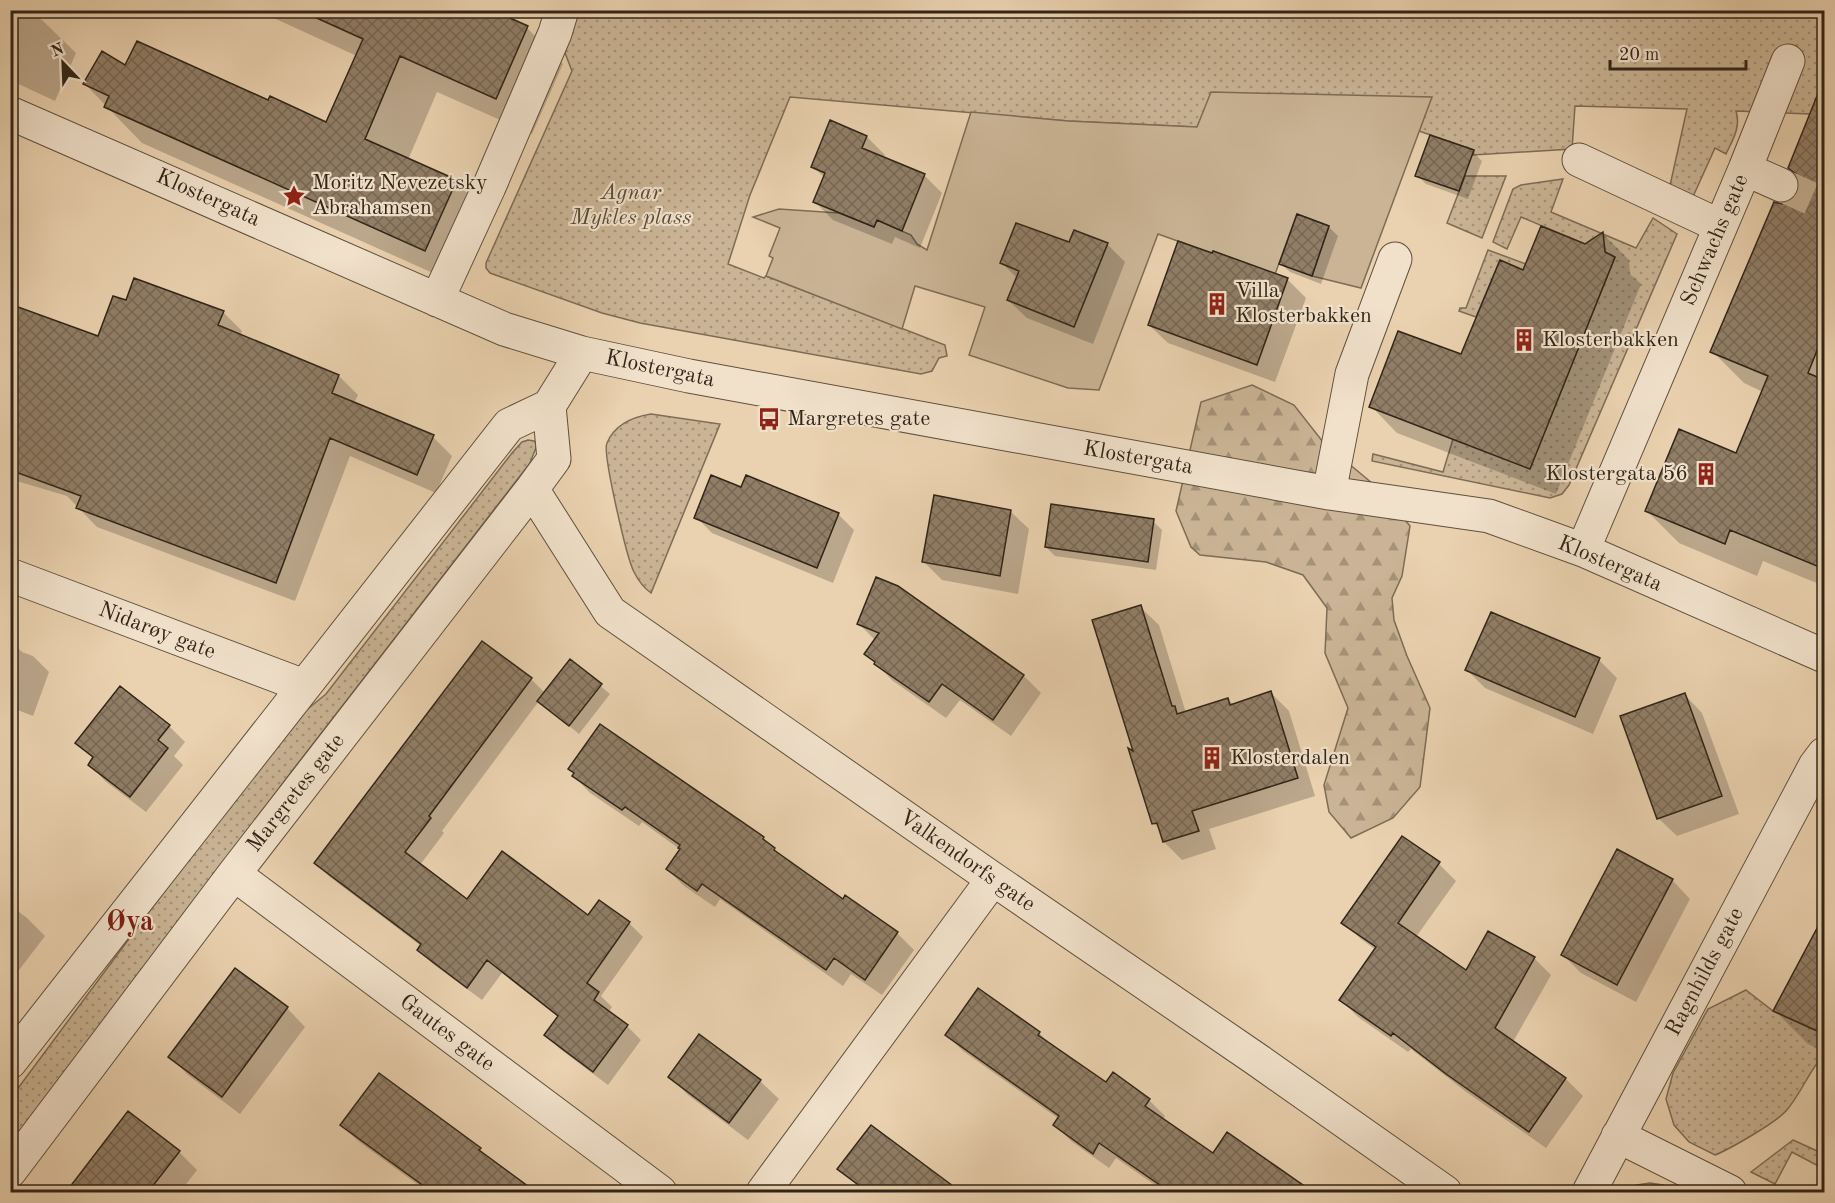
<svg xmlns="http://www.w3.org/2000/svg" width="1835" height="1203" viewBox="0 0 1835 1203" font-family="'Old Standard TT',serif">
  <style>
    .grass { fill: url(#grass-dots); stroke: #7d6c56; stroke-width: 1.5 }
    .forest { fill: url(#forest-firs); stroke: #7d6c56; stroke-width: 1.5 }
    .garden { fill: #cab495; stroke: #7d6c56; stroke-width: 1.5 }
    .shadow { fill: #0003 }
    .building { fill: url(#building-cross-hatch); stroke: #302518; stroke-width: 1.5 }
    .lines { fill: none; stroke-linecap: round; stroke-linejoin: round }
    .minor-tunnel { stroke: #c5af91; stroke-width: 33; stroke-dasharray: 33 16; stroke-linecap: butt }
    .minor-casing { stroke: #5e503e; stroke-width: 35 }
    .minor { stroke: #f1e1cb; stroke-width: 33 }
    .labels { text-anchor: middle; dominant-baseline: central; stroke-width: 4.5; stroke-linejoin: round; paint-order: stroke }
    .poi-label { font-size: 22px; fill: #302518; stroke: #f1e1cb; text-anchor: start }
    .park-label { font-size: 22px; font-style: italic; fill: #564937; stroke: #f1e1cb }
    .street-label { font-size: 22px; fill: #302518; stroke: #f1e1cb }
    .district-label { font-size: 28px; font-weight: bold; fill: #7a1f14; stroke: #f1e1cb }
  </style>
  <defs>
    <pattern id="grass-dots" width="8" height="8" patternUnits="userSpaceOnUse" patternTransform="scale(1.5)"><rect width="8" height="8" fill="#cab495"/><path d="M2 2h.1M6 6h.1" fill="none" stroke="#a49279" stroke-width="1.8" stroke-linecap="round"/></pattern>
    <pattern id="forest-firs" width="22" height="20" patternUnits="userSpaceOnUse" patternTransform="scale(1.5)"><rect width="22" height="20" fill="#cab495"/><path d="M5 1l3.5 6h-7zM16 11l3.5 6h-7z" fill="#a49279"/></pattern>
    <pattern id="building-cross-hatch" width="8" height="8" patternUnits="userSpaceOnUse" patternTransform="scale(1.5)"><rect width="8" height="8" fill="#917e67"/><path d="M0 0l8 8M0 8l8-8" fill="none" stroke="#776754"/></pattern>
  </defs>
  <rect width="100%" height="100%" fill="#ead1af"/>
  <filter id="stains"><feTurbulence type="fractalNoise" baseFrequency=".00333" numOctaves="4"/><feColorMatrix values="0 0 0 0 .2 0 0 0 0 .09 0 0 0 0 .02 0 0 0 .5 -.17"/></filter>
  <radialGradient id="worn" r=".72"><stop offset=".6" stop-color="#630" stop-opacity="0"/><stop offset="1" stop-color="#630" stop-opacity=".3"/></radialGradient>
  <path class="grass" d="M 573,11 L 1824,11 L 1824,112 L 1810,114 L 1736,111 C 1741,127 1733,139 1726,154 L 1715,148 L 1691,201 L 1669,190 L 1687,109 L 1575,106 L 1572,149 L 1473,155 L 1474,150 L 1419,131 L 1427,108 L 1205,110 L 1197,127 L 1068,121 L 790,97 L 750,195 L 728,264 L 764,278 L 766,276 L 945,345 L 947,356 L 939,358 L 932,371 L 921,374 L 640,323 L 602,313 L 490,273 L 486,268 L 486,263 L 572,71 L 565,53 Z
    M 1465,176 L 1506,176 L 1482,238 L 1447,223 Z
    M 1563,179 L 1551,212 L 1636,248 L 1653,218 L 1677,234 L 1569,485 L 1562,494 L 1550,498 L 1372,461 L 1373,454 L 1443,472 L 1453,439 L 1530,468 L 1615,257 L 1605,252 L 1604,244 L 1592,239 L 1585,244 L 1521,217 L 1507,249 L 1493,242 L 1513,189 L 1521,185 Z
    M 1488,250 L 1526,264 L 1523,270 L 1500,260 L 1476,317 L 1459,311 L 1460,308 L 1466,308 Z
    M 651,414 L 720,424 L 651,593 C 644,588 638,580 634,572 C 627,559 602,452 607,443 C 615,424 632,417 651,414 Z
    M 528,440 L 534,441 L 537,445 L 530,463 L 292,771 L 11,1146 L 10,1099 L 279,737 L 298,717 L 326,694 L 512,453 L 522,442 Z
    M 1746,990 L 1773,1011 L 1824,1034 L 1824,1054 C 1809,1071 1801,1094 1786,1111 C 1775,1123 1730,1149 1715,1155 L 1689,1142 L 1674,1125 L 1666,1099 L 1673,1073 L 1708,1009 Z
    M 1793,1140 L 1824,1154 L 1824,1169 L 1792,1152 L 1775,1184 L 1751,1172 Z
    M 1650,1183 L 1663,1185 L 1680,1192 L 1618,1192 L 1637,1185 Z"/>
  <path class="forest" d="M 1252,385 L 1294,405 L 1323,442 L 1379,489 L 1410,526 L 1402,576 L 1392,598 L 1394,620 L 1407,656 L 1430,708 L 1420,787 L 1393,818 L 1351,838 L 1329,812 L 1324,785 L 1348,708 L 1325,653 L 1327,608 L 1303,575 L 1266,562 L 1200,555 L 1191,547 L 1176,511 L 1201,402 Z"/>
  <path class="garden" d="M 1211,92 L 1432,97 L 1361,288 L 1312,276 L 1329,226 L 1297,214 L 1274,277 L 1254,266 L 1213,251 L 1209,261 L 1184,251 L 1186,244 L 1158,234 L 1099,390 L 1068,388 L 969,355 L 985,307 L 915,286 L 902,329 L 766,276 L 773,258 L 769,256 L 780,228 L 753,217 L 779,209 L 839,213 L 874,227 L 877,220 L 911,235 L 917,244 L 927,250 L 971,112 L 1068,121 L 1197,127 Z"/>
  <path class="shadow" d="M 10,10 L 26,10 L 42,20 L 76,53 L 55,101 L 10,80 Z
    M 140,10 L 164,10 L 160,19 Z
    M 256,10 L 488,10 L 527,28 L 563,64 L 532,134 L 437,92 L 408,160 L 456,182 L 493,218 L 462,286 L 142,143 L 85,84 L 126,67 L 269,102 L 327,124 L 357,56 Z
    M 1824,113 L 1824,586 L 1763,561 L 1757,576 L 1679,543 L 1647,511 L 1737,455 L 1763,392 L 1744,383 L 1712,351 L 1783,205 L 1792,202 L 1800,193 L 1811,115 Z
    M 867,137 L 885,155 L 883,158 L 924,175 L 942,193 L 920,248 L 895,237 L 892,244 L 833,220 L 815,202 L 825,178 L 813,167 Z
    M 1473,152 L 1482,161 L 1468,199 L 1426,184 L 1417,175 Z
    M 1298,216 L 1329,227 L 1338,236 L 1321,284 L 1290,272 L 1281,264 Z
    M 1603,234 L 1629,260 L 1630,274 L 1641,284 L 1556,494 L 1397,433 L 1371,406 L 1461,356 L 1524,272 L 1585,246 Z
    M 1070,243 L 1107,244 L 1125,262 L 1093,344 L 1027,318 L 1008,300 L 1017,278 L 1002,263 Z
    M 1287,279 L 1306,298 L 1275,382 L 1168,343 L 1149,325 Z
    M 126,302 L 223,312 L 242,331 L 240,336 L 339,376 L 358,395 L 354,403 L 433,437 L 452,456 L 436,493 L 350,456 L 295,601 L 97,527 L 67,496 L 10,479 L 10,305 L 99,338 Z
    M 747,477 L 839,515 L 854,530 L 833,583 L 712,533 L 696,517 L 741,489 Z
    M 1010,511 L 1029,529 L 1018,594 L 942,580 L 924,562 Z
    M 1153,521 L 1162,530 L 1156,570 L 1055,556 L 1046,547 Z
    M 897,587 L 1024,676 L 1041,693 L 1011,736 L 960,700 L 946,718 L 893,681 L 866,654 L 875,640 L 859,624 Z
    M 1140,607 L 1159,625 L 1186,713 L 1227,699 L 1234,705 L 1271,693 L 1289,711 L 1315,796 L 1209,829 L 1216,849 L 1182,860 L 1164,842 L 1161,830 L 1153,823 L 1135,754 Z
    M 10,640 L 22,652 L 33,656 L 49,672 L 33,716 L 10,707 Z
    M 483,643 L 531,679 L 545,693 L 570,661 L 610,694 L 579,734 L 539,701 L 442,831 L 444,833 L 420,865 L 467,901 L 589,917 L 600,902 L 629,923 L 643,937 L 601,996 L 612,1007 L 608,1013 L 627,1026 L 641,1040 L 608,1085 L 560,1049 L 546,1035 L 559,1017 L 502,973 L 482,1000 L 433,964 L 419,950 L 421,946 L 330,877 L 316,863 Z
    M 1599,660 L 1617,678 L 1593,734 L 1485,688 L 1467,670 Z
    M 1684,694 L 1702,713 L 1739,814 L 1677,836 L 1658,818 Z
    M 169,726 L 185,742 L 174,756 L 183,765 L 146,812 L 105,781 L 90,765 L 94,759 L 77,743 Z
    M 574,776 L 763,839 L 787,861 L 843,901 L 897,933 L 914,950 L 882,995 L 851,974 L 843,986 L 720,899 L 715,907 L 684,886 L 667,869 L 681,850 L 642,822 L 639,826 L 590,793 Z
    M 1402,838 L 1439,864 L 1456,881 L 1416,937 L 1466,973 L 1534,958 L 1551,975 L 1513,1042 L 1566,1079 L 1583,1096 L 1546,1148 L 1465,1091 L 1411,1049 L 1408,1052 L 1358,1017 L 1341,1000 L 1376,950 L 1361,939 L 1343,922 Z
    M 1672,880 L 1690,899 L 1636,1002 L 1581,973 L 1563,955 Z
    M 10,905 L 27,918 L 45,936 L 10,982 Z
    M 1824,918 L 1824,1051 L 1808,1044 L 1775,1011 Z
    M 235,970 L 287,1008 L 305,1027 L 240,1114 L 188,1075 L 170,1057 Z
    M 979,990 L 1039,1033 L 1053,1047 L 1106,1084 L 1149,1100 L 1165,1116 L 1163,1120 L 1213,1155 L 1227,1134 L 1310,1192 L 1165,1192 L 1116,1158 L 1109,1168 L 1071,1141 L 1055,1125 L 1059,1119 L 963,1051 L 947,1035 Z
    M 379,1075 L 480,1150 L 491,1161 L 534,1192 L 428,1192 L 358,1141 L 342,1125 Z
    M 670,1077 L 760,1081 L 779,1099 L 748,1140 L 688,1095 Z
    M 128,1113 L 179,1152 L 197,1170 L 180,1192 L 67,1192 Z
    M 871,1127 L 958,1192 L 853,1192 L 858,1186 L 839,1169 Z"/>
  <path class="building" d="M 299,10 L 492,10 L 528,26 L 496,99 L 400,56 L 365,139 L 457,180 L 425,251 L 104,107 L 109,96 L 83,84 L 102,51 L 125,65 L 137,41 L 268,100 L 270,96 L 326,122 L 363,39 Z
    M 1823,81 L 1824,333 L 1808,373 L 1824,380 L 1824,569 L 1730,530 L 1725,544 L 1645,511 L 1679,429 L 1736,453 L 1768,376 L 1710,352 L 1774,202 L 1782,204 L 1792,200 L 1798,192 L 1800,182 L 1796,174 L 1788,168 Z
    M 830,120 L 867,136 L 862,148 L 925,174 L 902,231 L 877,220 L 874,227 L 813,202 L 825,173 L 811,167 Z
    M 1430,135 L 1474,150 L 1459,191 L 1415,176 Z
    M 1297,214 L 1329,226 L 1312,276 L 1279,264 Z
    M 1016,223 L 1069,242 L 1074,230 L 1108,243 L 1074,327 L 1007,300 L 1019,271 L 1000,263 Z
    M 1541,226 L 1585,244 L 1603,232 L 1605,252 L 1615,257 L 1530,469 L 1369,407 L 1398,331 L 1461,354 L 1500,260 L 1523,270 Z
    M 1178,241 L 1212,253 L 1213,251 L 1288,278 L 1257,365 L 1148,325 Z
    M 134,278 L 224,311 L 218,325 L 339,375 L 332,393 L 434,435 L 417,475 L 330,438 L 276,583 L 76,508 L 81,496 L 10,470 L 10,304 L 98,336 L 113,296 L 126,300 Z
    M 711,475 L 741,487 L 746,475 L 839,513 L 817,568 L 694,518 Z
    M 934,495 L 1011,510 L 1000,576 L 922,562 Z
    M 1051,504 L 1154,519 L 1148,562 L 1045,547 Z
    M 876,577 L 898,586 L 1024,675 L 993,720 L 942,684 L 929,702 L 874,664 L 875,662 L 864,654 L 879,633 L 857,624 Z
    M 1141,605 L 1172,706 L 1175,706 L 1177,714 L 1228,698 L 1230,705 L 1271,691 L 1298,778 L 1192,811 L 1199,831 L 1163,842 L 1157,823 L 1152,824 L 1128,748 L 1133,751 L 1092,620 Z
    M 1491,612 L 1600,658 L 1575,717 L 1465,670 Z
    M 482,641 L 532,678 L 429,816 L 431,818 L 405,852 L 467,899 L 502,851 L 588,915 L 599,900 L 630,922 L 587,983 L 599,992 L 594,1000 L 628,1025 L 593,1072 L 544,1035 L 558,1016 L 487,960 L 467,988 L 417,950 L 421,944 L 314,863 Z
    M 570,659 L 602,684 L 569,726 L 537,701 Z
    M 120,686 L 170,725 L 158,740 L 168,748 L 130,797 L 88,765 L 93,757 L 75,743 Z
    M 1685,693 L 1722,796 L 1657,819 L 1620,716 Z
    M 600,724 L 764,837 L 763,839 L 775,848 L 774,850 L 843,899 L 845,895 L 898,932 L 865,980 L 834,958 L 826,970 L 702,884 L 697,891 L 666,869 L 680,849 L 678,848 L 680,845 L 625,807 L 622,810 L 572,776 L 574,773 L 568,769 Z
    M 1402,836 L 1440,862 L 1398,923 L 1466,970 L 1488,931 L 1535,957 L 1495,1028 L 1566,1078 L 1529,1132 L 1446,1074 L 1393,1033 L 1391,1036 L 1339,1000 L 1376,947 L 1341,923 Z
    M 1617,849 L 1673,879 L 1617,985 L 1561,955 Z
    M 1824,915 L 1824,1034 L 1773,1011 Z
    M 235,968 L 288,1007 L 222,1097 L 168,1057 Z
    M 978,988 L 1040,1032 L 1038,1035 L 1106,1082 L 1113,1072 L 1150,1099 L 1145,1106 L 1213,1153 L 1227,1132 L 1313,1192 L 1170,1192 L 1099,1143 L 1093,1154 L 1053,1125 L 1059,1116 L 945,1035 Z
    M 699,1034 L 761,1080 L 729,1123 L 668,1077 Z
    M 379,1073 L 481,1148 L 479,1150 L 536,1192 L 432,1192 L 340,1125 Z
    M 128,1111 L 180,1151 L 148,1192 L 66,1192 Z
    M 871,1125 L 961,1192 L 868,1192 L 837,1169 Z"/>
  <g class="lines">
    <path class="minor-tunnel" d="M 1781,185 L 1824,204"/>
    <g class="minor-casing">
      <path id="minor" d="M 10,113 L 504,329 L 582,353 L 689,376 L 1329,493 L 1489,516 L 1583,550 L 1824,656
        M 1579,160 L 1720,226
        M 1745,169 L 1781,185
        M 437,300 L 489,187 L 555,33 L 562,10
        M 532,489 L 610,612 L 993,879 L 1256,1059 L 1445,1192
        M 1329,493 L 1352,374 L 1395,259
        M 1583,550 L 1745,169 L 1788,61
        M 10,575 L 304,686
        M 234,874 L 660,1192
        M 10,1062 L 509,425 L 549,406 L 582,353
        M 1618,1136 L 1730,1192
        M 10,1171 L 234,874 L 532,489 L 554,459 L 549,406
        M 763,1192 L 993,879
        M 1589,1192 L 1815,766 L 1824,754"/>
    </g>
    <use href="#minor" class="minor"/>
  </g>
  <defs>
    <g id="sight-bare" transform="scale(1.8)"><path d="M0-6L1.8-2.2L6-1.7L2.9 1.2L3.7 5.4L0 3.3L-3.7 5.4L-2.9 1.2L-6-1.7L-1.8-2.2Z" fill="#8f2418" stroke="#f1e1cb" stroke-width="2.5" paint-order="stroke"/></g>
    <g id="building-bare" transform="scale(1.8)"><path d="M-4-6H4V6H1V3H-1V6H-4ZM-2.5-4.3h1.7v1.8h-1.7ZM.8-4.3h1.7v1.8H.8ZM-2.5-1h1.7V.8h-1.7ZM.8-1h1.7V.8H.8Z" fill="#8f2418" stroke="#f1e1cb" stroke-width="2.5" paint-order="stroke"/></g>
    <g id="bus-bare" transform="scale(1.8)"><path d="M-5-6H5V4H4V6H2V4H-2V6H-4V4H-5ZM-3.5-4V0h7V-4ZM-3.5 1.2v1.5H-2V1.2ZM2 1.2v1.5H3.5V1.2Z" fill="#8f2418" stroke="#f1e1cb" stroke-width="2.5" paint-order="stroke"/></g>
  </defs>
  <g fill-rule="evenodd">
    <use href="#sight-bare" x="294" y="196"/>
    <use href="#building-bare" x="1217" y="304"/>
    <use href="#building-bare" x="1524" y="340"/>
    <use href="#bus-bare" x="769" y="419"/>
    <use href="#building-bare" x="1706" y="474"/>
    <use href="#building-bare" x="1212" y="758"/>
  </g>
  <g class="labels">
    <g class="poi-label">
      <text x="312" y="183">Moritz Nevezetsky<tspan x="312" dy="25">Abrahamsen</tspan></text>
      <text x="1235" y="291">Villa<tspan x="1235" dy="25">Klosterbakken</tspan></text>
      <text x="1542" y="340">Klosterbakken</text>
      <text x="787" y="419">Margretes gate</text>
      <text x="1688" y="474" text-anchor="end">Klostergata 56</text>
      <text x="1230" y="758">Klosterdalen</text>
    </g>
    <g class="park-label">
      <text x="631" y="193">Agnar<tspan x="631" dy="25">Mykles plass</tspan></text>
    </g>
    <g class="street-label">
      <text transform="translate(208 198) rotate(24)">Klostergata</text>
      <text transform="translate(1715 240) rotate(-67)">Schwachs gate</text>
      <text transform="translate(660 369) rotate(12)">Klostergata</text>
      <text transform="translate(1138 458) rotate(10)">Klostergata</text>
      <text transform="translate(1610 564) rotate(23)">Klostergata</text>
      <text transform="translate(157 631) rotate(21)">Nidarøy gate</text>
      <text transform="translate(296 793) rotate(-52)">Margretes gate</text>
      <text transform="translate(967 861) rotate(35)">Valkendorfs gate</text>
      <text transform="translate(1705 972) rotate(-62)">Ragnhilds gate</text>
      <text transform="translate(447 1033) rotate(37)">Gautes gate</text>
    </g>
    <g class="district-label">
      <text x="130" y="923">Øya</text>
    </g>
  </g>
  <rect width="1835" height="1203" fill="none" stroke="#ead1af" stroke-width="36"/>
  <rect x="12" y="12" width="1811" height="1179" fill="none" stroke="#302518" stroke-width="3"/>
  <rect x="18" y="18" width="1799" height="1167" fill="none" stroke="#302518" stroke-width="1.5"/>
  <g transform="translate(63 63) rotate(337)" stroke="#f1e1cb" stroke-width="4.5" paint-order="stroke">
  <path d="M0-4.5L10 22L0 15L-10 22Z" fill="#302518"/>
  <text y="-9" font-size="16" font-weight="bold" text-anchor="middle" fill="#302518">N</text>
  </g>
  <path d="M1610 60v9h136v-9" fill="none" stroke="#302518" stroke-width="3"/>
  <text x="1619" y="60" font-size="18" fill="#302518" stroke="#f1e1cb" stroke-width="4.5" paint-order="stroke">20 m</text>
  <rect width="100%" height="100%" filter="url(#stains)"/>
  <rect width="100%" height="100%" fill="url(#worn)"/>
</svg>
